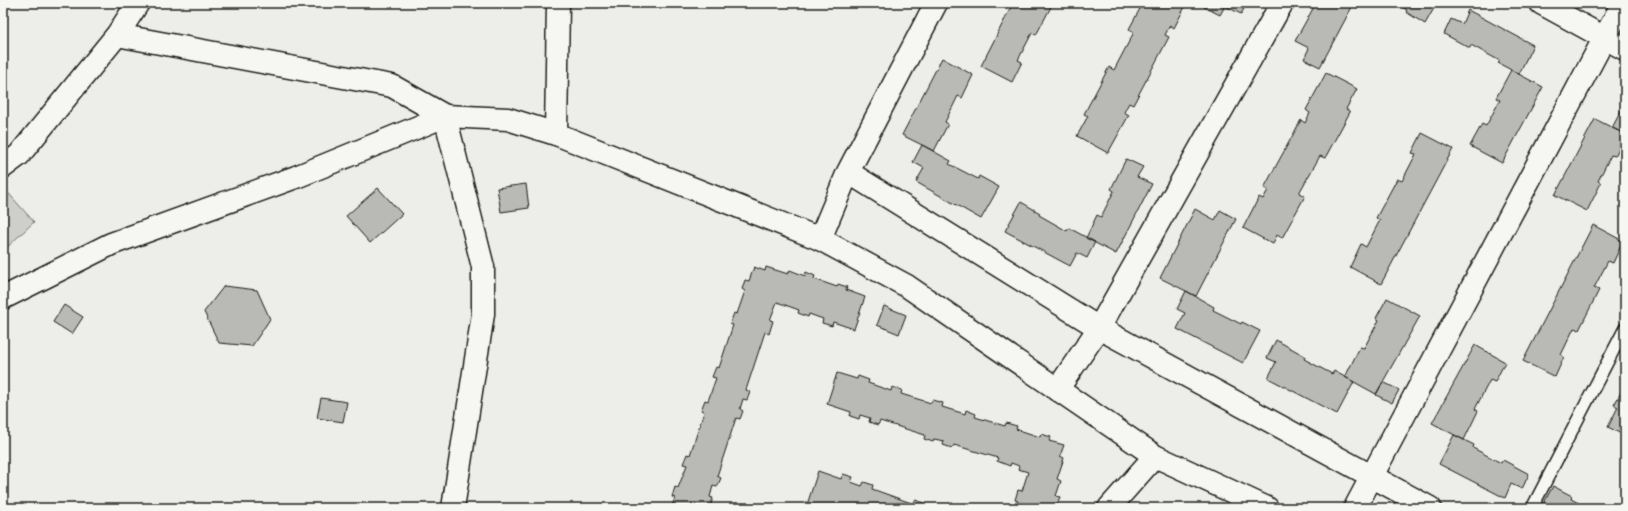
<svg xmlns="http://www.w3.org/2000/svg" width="1628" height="511" viewBox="0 0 1628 511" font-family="'Comic Neue',sans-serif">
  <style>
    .green { fill: #cececb; stroke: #757574 }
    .building { fill: #b9b9b6; stroke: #1c1c1c }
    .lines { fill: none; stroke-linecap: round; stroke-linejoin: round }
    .service-casing { stroke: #1c1c1c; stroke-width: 14 }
    .minor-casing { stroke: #1c1c1c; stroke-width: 25 }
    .tertiary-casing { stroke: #1c1c1c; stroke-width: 25 }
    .service { stroke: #f6f6f2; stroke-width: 11 }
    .minor { stroke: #f6f6f2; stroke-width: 22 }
    .tertiary { stroke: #f6f6f2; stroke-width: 22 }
  </style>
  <rect width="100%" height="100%" fill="#edede9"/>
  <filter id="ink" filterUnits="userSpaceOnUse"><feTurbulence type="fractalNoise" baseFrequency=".025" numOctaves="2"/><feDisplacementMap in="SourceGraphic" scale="8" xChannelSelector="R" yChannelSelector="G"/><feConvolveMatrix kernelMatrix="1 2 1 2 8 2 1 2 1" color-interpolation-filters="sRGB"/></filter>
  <g filter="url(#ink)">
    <path class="green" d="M 3,187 L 34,222 L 3,251 Z"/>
    <path class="building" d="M 1013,3 L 1053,3 L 1036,35 L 1032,33 L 1018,60 L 1022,62 L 1012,82 L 981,66 Z
      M 1143,3 L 1187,3 L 1174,28 L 1170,25 L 1165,35 L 1169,37 L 1133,105 L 1129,103 L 1124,112 L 1129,115 L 1108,153 L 1077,136 L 1088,116 L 1084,114 L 1109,67 L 1114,70 L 1134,32 L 1129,29 Z
      M 1206,3 L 1247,3 L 1241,14 L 1225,6 L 1220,15 L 1204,7 Z
      M 1316,3 L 1354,3 L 1320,67 L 1304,59 L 1309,48 L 1295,41 Z
      M 1395,3 L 1437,3 L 1425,24 L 1406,12 L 1407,10 Z
      M 1468,10 L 1533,45 L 1519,74 L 1498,63 L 1500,61 L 1471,45 L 1470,48 L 1444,34 L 1451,19 L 1462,24 Z
      M 942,58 L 973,75 L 962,98 L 958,96 L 945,122 L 948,124 L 934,151 L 902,135 Z
      M 1511,70 L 1543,87 L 1502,163 L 1470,146 L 1482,124 L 1486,126 L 1500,100 L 1496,98 Z
      M 1326,73 L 1357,89 L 1346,109 L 1350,112 L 1325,158 L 1320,156 L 1299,193 L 1305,196 L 1282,238 L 1277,235 L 1273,244 L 1243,228 L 1259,197 L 1263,199 L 1268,190 L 1264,188 L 1301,120 L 1305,123 L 1310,113 L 1306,110 Z
      M 1625,103 L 1625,134 L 1612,128 Z
      M 1595,119 L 1625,134 L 1625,137 L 1615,156 L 1611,155 L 1598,181 L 1601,183 L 1587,211 L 1555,195 Z
      M 1422,133 L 1453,149 L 1381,284 L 1350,267 L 1361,244 L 1366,247 L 1380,220 L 1376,218 L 1397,179 L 1402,181 L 1416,154 L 1412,153 Z
      M 922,145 L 951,161 L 949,164 L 978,179 L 979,176 L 999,187 L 981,219 L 916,182 L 924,168 L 913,162 Z
      M 1126,159 L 1143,167 L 1137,177 L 1152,184 L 1116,254 L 1086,238 L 1097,215 L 1101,217 L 1114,191 L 1111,189 Z
      M 526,184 L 529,208 L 501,212 L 497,188 Z
      M 378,188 L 402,214 L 370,243 L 346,216 Z
      M 1021,202 L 1040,213 L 1039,215 L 1067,231 L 1069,228 L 1095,242 L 1087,258 L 1077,253 L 1070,266 L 1005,231 Z
      M 1195,209 L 1215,220 L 1220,210 L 1236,219 L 1196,296 L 1160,278 Z
      M 1593,225 L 1623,241 L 1613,263 L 1608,261 L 1594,288 L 1599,290 L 1579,330 L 1574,328 L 1561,355 L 1564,357 L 1555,377 L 1523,361 Z
      M 754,267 L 765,271 L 766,267 L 788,274 L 790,270 L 805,276 L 806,272 L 815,276 L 814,279 L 837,287 L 838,284 L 847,287 L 846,290 L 865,297 L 854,329 L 833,322 L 832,326 L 822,323 L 823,319 L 809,314 L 808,317 L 798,313 L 799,310 L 777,302 L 770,320 L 773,321 L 769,334 L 765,332 L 746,390 L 750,392 L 747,400 L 743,399 L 740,409 L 743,411 L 740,419 L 736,418 L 717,476 L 721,478 L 717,487 L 713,486 L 710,497 L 713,498 L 710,507 L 671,508 L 675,498 L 672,497 L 675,487 L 678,488 L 687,465 L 683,464 L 687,454 L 690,455 L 704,412 L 701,410 L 705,400 L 708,401 L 716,378 L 712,377 L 716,367 L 719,368 L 733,325 L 730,324 L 734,313 L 737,314 L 745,291 L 742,289 L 745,280 L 749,281 Z
      M 224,286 L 257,290 L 270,319 L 252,346 L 219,343 L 204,312 Z
      M 1186,291 L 1214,307 L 1213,310 L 1241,324 L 1242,322 L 1260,331 L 1243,363 L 1177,329 L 1185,313 L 1177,309 Z
      M 1387,298 L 1420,316 L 1376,394 L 1345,377 L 1360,347 L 1364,348 L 1379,320 L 1376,318 Z
      M 64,305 L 83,317 L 72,334 L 53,322 Z
      M 884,306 L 906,315 L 899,334 L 877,325 Z
      M 1276,340 L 1305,356 L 1304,359 L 1332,374 L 1334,371 L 1354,382 L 1337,414 L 1268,378 L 1276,362 L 1267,358 Z
      M 1475,345 L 1505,362 L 1495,382 L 1490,380 L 1475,409 L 1478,411 L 1464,440 L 1432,423 Z
      M 837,373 L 857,379 L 858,376 L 869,380 L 868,383 L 891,391 L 892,387 L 902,390 L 901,394 L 931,403 L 932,400 L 943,403 L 942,407 L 965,414 L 966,410 L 976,414 L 975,417 L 1005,426 L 1006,423 L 1017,426 L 1016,429 L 1040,437 L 1041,434 L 1051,437 L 1049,441 L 1064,445 L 1060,456 L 1064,458 L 1057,479 L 1061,481 L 1056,496 L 1060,497 L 1056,507 L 1016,508 L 1018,501 L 1015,500 L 1018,490 L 1022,491 L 1028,472 L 1018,469 L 1019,466 L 1011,463 L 1010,466 L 997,461 L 998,458 L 954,445 L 952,448 L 943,445 L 944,441 L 934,439 L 933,442 L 924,439 L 925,435 L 880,421 L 878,425 L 869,422 L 870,418 L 860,415 L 859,419 L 850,416 L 851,412 L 827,404 Z
      M 1383,382 L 1399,390 L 1392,403 L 1376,395 Z
      M 1625,385 L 1625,436 L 1608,427 L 1618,407 L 1614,405 Z
      M 321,398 L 347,402 L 343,422 L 317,418 Z
      M 1454,435 L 1474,445 L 1473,448 L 1501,463 L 1503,460 L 1529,474 L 1522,489 L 1511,484 L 1505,498 L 1439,464 Z
      M 818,471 L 841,479 L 843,474 L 853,477 L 851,482 L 862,486 L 864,482 L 873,485 L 872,489 L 914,504 L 915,500 L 925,503 L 923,507 L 925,508 L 806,508 Z
      M 1553,486 L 1572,496 L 1571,499 L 1588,508 L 1541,508 Z"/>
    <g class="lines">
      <g class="service-casing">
        <path id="service" d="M 1532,508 L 1625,328"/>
      </g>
      <g class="minor-casing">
        <path id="minor" d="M 1541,3 L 1625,49
          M 117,35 L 392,86 L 445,116 L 483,267 L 483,314 L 453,508
          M 556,134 L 558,3
          M 3,167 L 19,155 L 117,35 L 138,3
          M 848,172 L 1099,328 L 1430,508
          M 820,239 L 848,172 L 936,3
          M 1057,390 L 1099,328 L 1282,3
          M 1109,508 L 1155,456
          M 1355,508 L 1623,3"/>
      </g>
      <g class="tertiary-casing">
        <path id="tertiary" d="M 3,298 L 111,244 L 296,177 L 445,116 L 508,119 L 556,134 L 820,239 L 907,286 L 1155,456 L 1267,508"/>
      </g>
      <use href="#service" class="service"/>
      <use href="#minor" class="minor"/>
      <use href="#tertiary" class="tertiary"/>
    </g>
  </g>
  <rect width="1628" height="511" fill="none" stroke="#f6f6f2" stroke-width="16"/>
  <rect x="8" y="8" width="1612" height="495" fill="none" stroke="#1c1c1c" stroke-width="1.5" filter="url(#ink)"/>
</svg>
